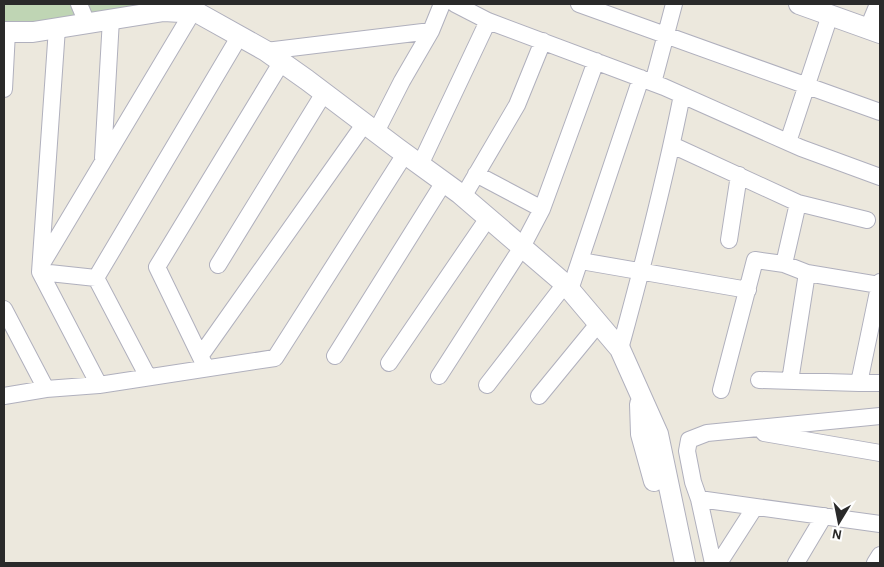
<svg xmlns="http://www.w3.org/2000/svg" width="884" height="567" viewBox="0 0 884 567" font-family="'Alegreya Sans',sans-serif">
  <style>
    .cemetery { fill: #bfd5b4 }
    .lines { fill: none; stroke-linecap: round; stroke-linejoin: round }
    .minor-casing { stroke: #b0b0bd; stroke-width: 18 }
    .tertiary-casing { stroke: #b0b0bd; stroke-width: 22 }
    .minor { stroke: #fff; stroke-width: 16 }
    .tertiary { stroke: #fff; stroke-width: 20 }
  </style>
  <rect width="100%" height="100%" fill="#ece8dd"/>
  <path class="cemetery" d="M 4,4 L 154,4 L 4,32 Z"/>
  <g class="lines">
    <g class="minor-casing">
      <path id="minor" d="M 79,4 L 87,23
        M 455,4 L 488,21 L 664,87 L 801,148 L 880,177
        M 579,4 L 880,112
        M 57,28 L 40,272 L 99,385
        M 868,28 L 878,4
        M 266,51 L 431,31
        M 653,83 L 674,4
        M 4,89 L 7,32
        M 376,132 L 402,81 L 431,31 L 442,4
        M 788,142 L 830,15
        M 672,145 L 798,203 L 867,220
        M 103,158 L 111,19
        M 420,165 L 488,21
        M 476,174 L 542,209
        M 463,197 L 517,105 L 543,41
        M 729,240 L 739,175
        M 581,261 L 748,290
        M 43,262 L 192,13
        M 784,264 L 798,203
        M 218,265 L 324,93
        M 40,272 L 96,278
        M 570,290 L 641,78
        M 4,309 L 46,389
        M 620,349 C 643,265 665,180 682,95
        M 201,355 L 365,123
        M 335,356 L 444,182
        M 389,363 L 488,218
        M 206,368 L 157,267 L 281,63
        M 439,376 L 522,247 L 542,209 L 596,61
        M 148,377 L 96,278 L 239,37
        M 759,380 L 859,383 L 880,383
        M 790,381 L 807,273
        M 859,383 L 880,282
        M 487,385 L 565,284
        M 721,390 L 755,260 L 784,264 L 807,273 L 879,285
        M 4,396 L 46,389 L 99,385 L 275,358 L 405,154
        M 539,396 L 598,324
        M 764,433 L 880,453
        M 699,499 L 880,524
        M 713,563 L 699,499 L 693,482 L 687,451 L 689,440 L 707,433 L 880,416
        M 719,563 L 755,507
        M 796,563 L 824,516
        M 875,563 L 880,555"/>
    </g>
    <g class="tertiary-casing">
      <path id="tertiary" d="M 799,4 L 880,33
        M 4,32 L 33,32 L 164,11 L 198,13 L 266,51 L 307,80 L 397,148 L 459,193 L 565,284 L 620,349 L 658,434 L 685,563
        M 640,404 L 641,434 L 654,481"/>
    </g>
    <use href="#minor" class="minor"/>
    <use href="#tertiary" class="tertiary"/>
  </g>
  <rect width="884" height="567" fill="none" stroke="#2a2a2a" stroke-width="10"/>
  <g transform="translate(839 522) rotate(190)" stroke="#ffffff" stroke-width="4" paint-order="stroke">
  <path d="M0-4L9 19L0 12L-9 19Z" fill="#2a2a2a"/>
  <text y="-8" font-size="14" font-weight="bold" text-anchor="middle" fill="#2a2a2a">N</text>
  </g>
</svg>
